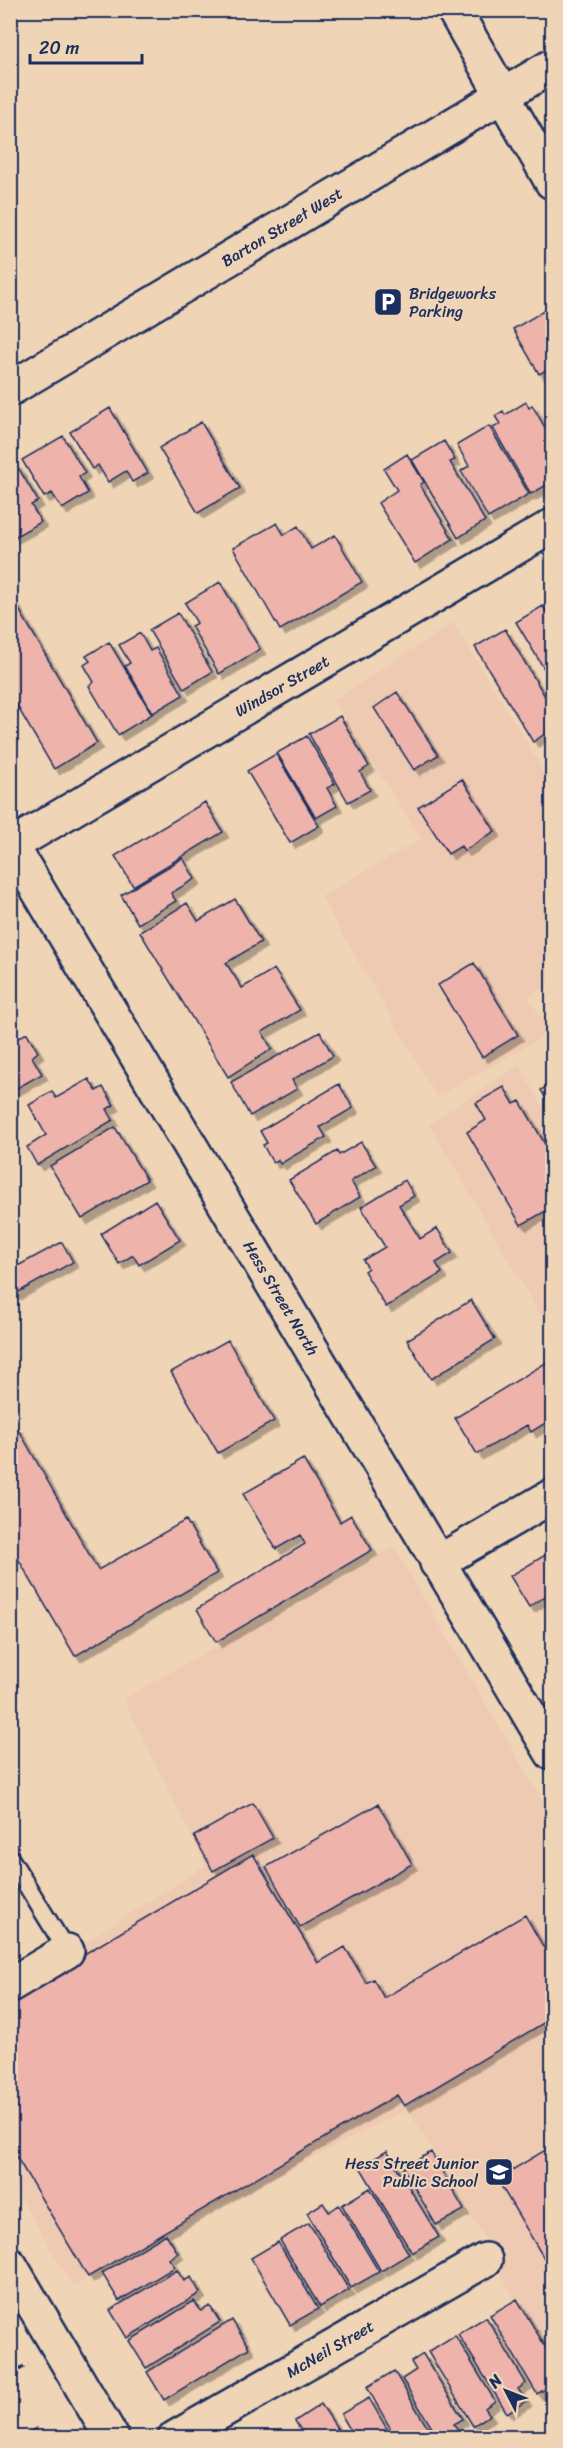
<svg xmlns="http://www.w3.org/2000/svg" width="563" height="2448" viewBox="0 0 563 2448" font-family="Sriracha,sans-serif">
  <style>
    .built { fill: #efcab3 }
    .building { fill: #eeb3ab; stroke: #1b2f5e; stroke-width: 1.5; filter: url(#shadow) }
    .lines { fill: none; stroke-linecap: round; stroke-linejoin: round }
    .lane-casing { stroke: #1b2f5e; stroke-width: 21 }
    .street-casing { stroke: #1b2f5e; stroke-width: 38 }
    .secondary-casing { stroke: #1b2f5e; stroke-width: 38 }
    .path { stroke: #1b2f5e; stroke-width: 4; stroke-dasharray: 6 4.5; stroke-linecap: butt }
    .lane { stroke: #efd4b6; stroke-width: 16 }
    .street { stroke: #efd4b6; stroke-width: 33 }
    .secondary { stroke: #efd4b6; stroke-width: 33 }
    .labels { text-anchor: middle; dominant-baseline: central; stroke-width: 4.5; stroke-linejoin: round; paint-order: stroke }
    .street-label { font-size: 16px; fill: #1b2f5e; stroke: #efd4b6 }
    .poi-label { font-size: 16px; fill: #1b2f5e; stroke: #efd4b6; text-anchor: start }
  </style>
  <defs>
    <filter id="shadow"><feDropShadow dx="5.5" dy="5.5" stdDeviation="0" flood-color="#0004"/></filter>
  </defs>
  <rect width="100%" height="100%" fill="#efd4b6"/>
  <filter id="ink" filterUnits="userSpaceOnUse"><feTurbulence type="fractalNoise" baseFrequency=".0167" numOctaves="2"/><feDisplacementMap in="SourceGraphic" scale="12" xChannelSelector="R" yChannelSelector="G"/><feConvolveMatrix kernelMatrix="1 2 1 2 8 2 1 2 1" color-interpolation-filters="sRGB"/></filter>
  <g filter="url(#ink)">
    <path class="built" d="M 453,623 L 552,784 L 552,982 L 528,997 L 551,1032 L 437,1097 L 321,897 L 421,839 L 333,700 Z
      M 519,1065 L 552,1123 L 552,1335 L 429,1124 Z
      M 394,1547 L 552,1817 L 552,2364 L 506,2284 L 483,2235 L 408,2109 L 167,2232 L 73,2287 L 11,2181 L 10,1990 L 206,1865 L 123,1699 Z"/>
    <path class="building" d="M 552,306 L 552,367 L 539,374 L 513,329 Z
      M 526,402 L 529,408 L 532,405 L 552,440 L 552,482 L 531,494 L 493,428 L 500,424 L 495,416 L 503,411 L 505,415 Z
      M 110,408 L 148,473 L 132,482 L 126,471 L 108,482 L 98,465 L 92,469 L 70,432 Z
      M 201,422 L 240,488 L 198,513 L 159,448 Z
      M 489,426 L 529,494 L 488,518 L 461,471 L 469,466 L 457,445 Z
      M 63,436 L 85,473 L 79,477 L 88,493 L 62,509 L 52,493 L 44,497 L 22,460 Z
      M 444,441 L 455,460 L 450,462 L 485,521 L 458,538 L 412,460 Z
      M 407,454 L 424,482 L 420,485 L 453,539 L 415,563 L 378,503 L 397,490 L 384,469 Z
      M 16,464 L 38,501 L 31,505 L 41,522 L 14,537 L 10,531 L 10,467 Z
      M 277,523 L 284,535 L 298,526 L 311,549 L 335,535 L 362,582 L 280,630 L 233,548 Z
      M 220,582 L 260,649 L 219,674 L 191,626 L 197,623 L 185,603 Z
      M 10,594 L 97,743 L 54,769 L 10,694 Z
      M 543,606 L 552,621 L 552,682 L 516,622 Z
      M 178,613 L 212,672 L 184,689 L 149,630 Z
      M 505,629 L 552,708 L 552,729 L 533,742 L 475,647 Z
      M 140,633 L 150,651 L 156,648 L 183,695 L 153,713 L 125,666 L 130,663 L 119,645 Z
      M 109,642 L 152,714 L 118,735 L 89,686 L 94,682 L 84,665 L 90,661 L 86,656 Z
      M 397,692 L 438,755 L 414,770 L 374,708 Z
      M 340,716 L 369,766 L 360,772 L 370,790 L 348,802 L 309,734 Z
      M 307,736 L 335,784 L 327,788 L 337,806 L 316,818 L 277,753 Z
      M 276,754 L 319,826 L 290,843 L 247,771 Z
      M 462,779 L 495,831 L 464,851 L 461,846 L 448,854 L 418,807 Z
      M 205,802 L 223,832 L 133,886 L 115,856 Z
      M 183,858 L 195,879 L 171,893 L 176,901 L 138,924 L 121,895 Z
      M 235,899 L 261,942 L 226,963 L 242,988 L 274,969 L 300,1010 L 262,1032 L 272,1049 L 228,1077 L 140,932 L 187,903 L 198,921 Z
      M 474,963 L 518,1035 L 482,1057 L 438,985 Z
      M 320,1032 L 333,1056 L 292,1080 L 297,1089 L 250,1116 L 231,1082 Z
      M 27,1033 L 38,1052 L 32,1057 L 42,1074 L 10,1092 L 10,1042 Z
      M 89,1079 L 96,1091 L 103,1087 L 114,1105 L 107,1109 L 113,1120 L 37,1165 L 27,1147 L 46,1135 L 29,1105 L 52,1091 L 56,1098 Z
      M 552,1083 L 552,1109 L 541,1090 Z
      M 339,1084 L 353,1108 L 320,1127 L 326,1137 L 280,1164 L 278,1160 L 273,1163 L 263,1145 L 267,1143 L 260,1131 Z
      M 504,1087 L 514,1104 L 520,1101 L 552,1156 L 552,1210 L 551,1208 L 521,1225 L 467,1132 L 486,1120 L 476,1103 Z
      M 115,1127 L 147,1180 L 82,1219 L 50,1166 Z
      M 361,1142 L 376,1166 L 351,1181 L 360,1197 L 316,1224 L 289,1180 L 337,1151 L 339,1155 Z
      M 405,1180 L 414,1196 L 399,1205 L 420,1239 L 437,1228 L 452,1253 L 436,1263 L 442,1273 L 386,1307 L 364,1271 L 368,1268 L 363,1260 L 385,1247 L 361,1207 Z
      M 155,1200 L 180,1240 L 139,1265 L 133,1255 L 119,1264 L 101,1234 Z
      M 62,1242 L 73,1262 L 15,1294 L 10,1286 L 10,1270 Z
      M 471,1300 L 495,1339 L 431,1379 L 407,1340 Z
      M 228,1340 L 274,1421 L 218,1453 L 171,1372 Z
      M 552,1359 L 552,1398 L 548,1401 L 552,1409 L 552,1419 L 531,1432 L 527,1425 L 477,1454 L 455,1418 Z
      M 17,1427 L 98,1570 L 186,1520 L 217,1573 L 75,1656 L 10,1545 L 10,1431 Z
      M 303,1459 L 340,1522 L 351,1515 L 372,1550 L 216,1642 L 197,1609 L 305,1544 L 300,1535 L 276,1549 L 243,1494 Z
      M 552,1551 L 552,1592 L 529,1607 L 510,1576 Z
      M 253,1803 L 273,1838 L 213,1871 L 194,1836 Z
      M 378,1804 L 412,1864 L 300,1927 L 266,1867 Z
      M 253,1854 L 318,1963 L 345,1947 L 366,1983 L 373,1979 L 384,1998 L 525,1915 L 552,1962 L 552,2018 L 404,2106 L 397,2095 L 88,2277 L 10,2146 L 10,2013 L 13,2012 L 10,2007 L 10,1998 Z
      M 552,2146 L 552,2272 L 497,2179 Z
      M 387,2151 L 439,2237 L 412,2253 L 360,2167 Z
      M 431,2152 L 464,2210 L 436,2225 L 403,2168 Z
      M 370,2188 L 409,2254 L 381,2271 L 342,2205 Z
      M 323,2203 L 329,2212 L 339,2205 L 379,2272 L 351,2288 L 307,2213 Z
      M 309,2223 L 349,2290 L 320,2307 L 280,2240 Z
      M 166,2234 L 178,2253 L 169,2259 L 175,2267 L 119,2301 L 102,2273 Z
      M 278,2242 L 318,2309 L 290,2325 L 251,2258 Z
      M 177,2270 L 184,2281 L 191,2277 L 200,2293 L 127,2338 L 110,2310 Z
      M 517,2299 L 552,2358 L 552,2367 L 546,2371 L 552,2385 L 537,2394 L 490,2315 Z
      M 194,2301 L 201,2311 L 210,2306 L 220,2322 L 146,2368 L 129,2341 Z
      M 486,2317 L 526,2383 L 518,2389 L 526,2401 L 507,2413 L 458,2334 Z
      M 232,2320 L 249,2348 L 164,2400 L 147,2372 Z
      M 455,2335 L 495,2401 L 485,2408 L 490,2415 L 473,2426 L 428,2352 Z
      M 423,2354 L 463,2419 L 454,2424 L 460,2433 L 454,2438 L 438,2438 L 402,2379 L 416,2370 L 411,2362 Z
      M 394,2371 L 433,2437 L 396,2438 L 367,2387 Z
      M 369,2398 L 392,2438 L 355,2438 L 341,2414 Z
      M 321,2404 L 341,2434 L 336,2438 L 306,2438 L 295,2421 Z
      M 36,2428 L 41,2438 L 19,2438 Z"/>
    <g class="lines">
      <g class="lane-casing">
        <path id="lane" d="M 10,1858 L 67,1951"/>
      </g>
      <g class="street-casing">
        <path id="street" d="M 454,10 L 552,182
          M 12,845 L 552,526
          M 437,1563 L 552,1496
          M 10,1985 L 67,1951
          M 175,2438 L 485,2260"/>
      </g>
      <g class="secondary-casing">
        <path id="secondary" d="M 10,389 L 552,66
          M 10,843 L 552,1753
          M 10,2265 L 112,2438"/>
      </g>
      <path class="path" d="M 10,2375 L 28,2364"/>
      <use href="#lane" class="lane"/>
      <use href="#street" class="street"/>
      <use href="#secondary" class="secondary"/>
    </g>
  </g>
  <defs>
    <g id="parking-square" transform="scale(1.5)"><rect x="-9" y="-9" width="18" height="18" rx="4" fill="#1b2f5e" stroke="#efd4b6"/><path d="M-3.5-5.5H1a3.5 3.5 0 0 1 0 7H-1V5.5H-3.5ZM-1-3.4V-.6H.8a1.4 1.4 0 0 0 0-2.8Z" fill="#fff"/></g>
    <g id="school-square" transform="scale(1.5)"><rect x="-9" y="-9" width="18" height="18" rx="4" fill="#1b2f5e" stroke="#efd4b6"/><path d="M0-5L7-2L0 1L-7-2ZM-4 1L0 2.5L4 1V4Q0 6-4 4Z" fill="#fff"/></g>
  </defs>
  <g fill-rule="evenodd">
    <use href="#parking-square" x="388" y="302"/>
    <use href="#school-square" x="499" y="2172"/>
  </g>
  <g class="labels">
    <g class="street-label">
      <text transform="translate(282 227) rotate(-31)">Barton Street West</text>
      <text transform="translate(282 686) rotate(-30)">Windsor Street</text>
      <text transform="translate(281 1298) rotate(59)">Hess Street North</text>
      <text transform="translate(330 2349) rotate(-30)">McNeil Street</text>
    </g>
    <g class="poi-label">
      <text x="409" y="293">Bridgeworks<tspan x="409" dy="18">Parking</tspan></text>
      <text x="478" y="2163" text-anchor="end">Hess Street Junior<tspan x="478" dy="18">Public School</tspan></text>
    </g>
  </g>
  <rect width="563" height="2448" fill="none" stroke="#efd4b6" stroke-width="36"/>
  <rect x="18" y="18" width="527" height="2412" fill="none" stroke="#1b2f5e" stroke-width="2" filter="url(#ink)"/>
  <g transform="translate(506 2391) rotate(312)" stroke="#efd4b6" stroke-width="4.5" paint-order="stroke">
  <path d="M0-4.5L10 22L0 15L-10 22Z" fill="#1b2f5e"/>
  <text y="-9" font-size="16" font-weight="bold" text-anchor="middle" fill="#1b2f5e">N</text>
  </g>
  <path d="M30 54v9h112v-9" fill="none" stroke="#1b2f5e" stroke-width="3"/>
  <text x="39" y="54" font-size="18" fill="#1b2f5e" stroke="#efd4b6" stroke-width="4.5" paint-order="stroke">20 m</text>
</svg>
